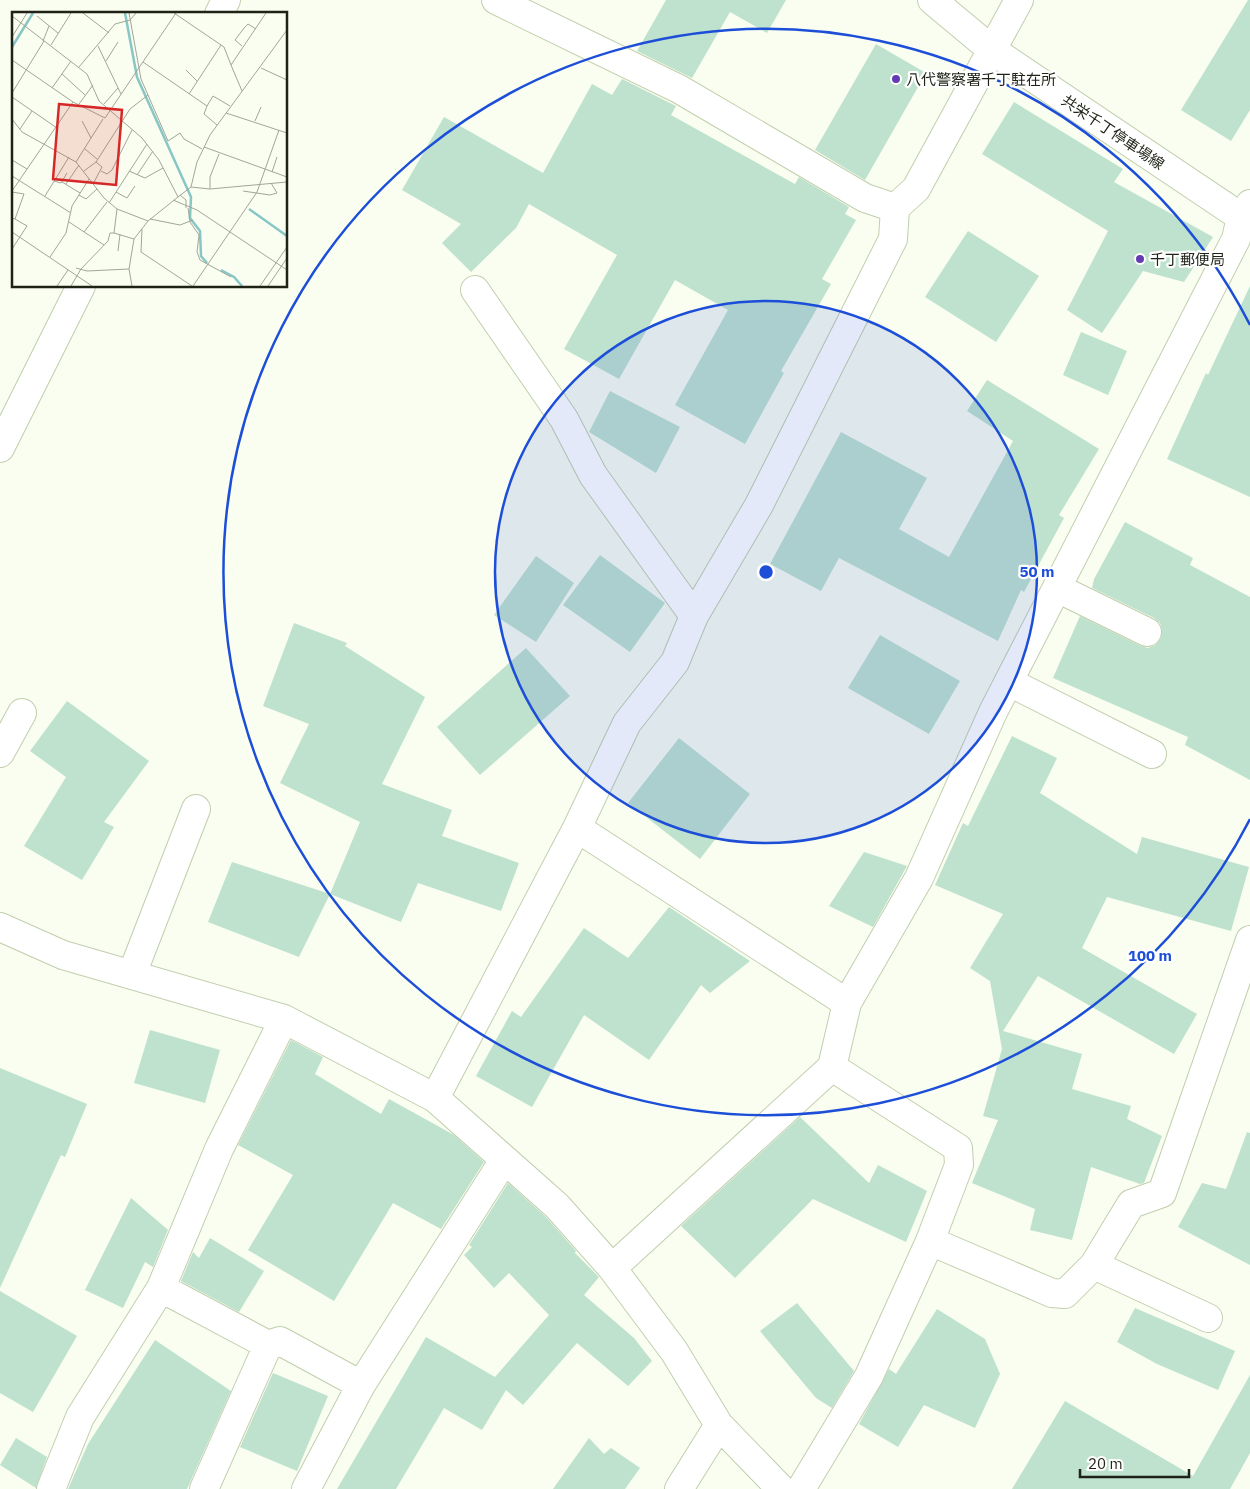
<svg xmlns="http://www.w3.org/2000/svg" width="1250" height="1489" viewBox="0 0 1250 1489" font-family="'IBM Plex Sans','Noto Sans JP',sans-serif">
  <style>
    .building { fill: #bee2cd }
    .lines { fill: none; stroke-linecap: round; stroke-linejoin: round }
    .minor-casing { stroke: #c1cfad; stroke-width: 30 }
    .major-casing { stroke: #c1cfad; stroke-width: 30 }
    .minor { stroke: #fff; stroke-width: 28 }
    .major { stroke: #fff; stroke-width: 28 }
    .ring { fill: none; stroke: #1d4ed8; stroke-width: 2.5 }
    .poi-dot { fill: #633bb3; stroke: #fff; stroke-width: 2 }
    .labels { text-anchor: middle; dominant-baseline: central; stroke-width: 4.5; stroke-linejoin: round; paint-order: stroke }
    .poi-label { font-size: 15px; fill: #1e2316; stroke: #fff; text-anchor: start }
    .street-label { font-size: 15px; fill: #1e2316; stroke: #fff }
    .inset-river { fill: none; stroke: #88c7c5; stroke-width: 2.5 }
    .inset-road { fill: none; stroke: #a1a699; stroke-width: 1 }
    .view { fill: #d62828; fill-opacity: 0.15; stroke: #d62828; stroke-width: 2.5 }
    .inset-edge { fill: none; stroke: #1e2316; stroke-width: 2.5 }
    .centre { fill: #1d4ed8; stroke: #fff; stroke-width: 2.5 }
    .ring-label { font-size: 15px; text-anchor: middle; font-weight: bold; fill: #1d4ed8; stroke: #fff; stroke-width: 4.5; stroke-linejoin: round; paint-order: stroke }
  </style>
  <rect width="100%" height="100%" fill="#f9fef0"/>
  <path class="building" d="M 666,0 L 786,0 L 767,33 L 730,12 L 692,78 L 637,51 Z
    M 1248,0 L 1250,0 L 1250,110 L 1231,141 L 1181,110 Z
    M 876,44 L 926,73 L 865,180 L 815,150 Z
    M 622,79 L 676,106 L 671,115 L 795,184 L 799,177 L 849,207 L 845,214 L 856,220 L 822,279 L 831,284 L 781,371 L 784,373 L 745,444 L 675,405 L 728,310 L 675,280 L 619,379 L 564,349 L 617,255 L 529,204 L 516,228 L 471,272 L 442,243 L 461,224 L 402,190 L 444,117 L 543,173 L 592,84 L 612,95 Z
    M 1014,102 L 1123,169 L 1114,182 L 1213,237 L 1184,282 L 1143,271 L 1102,333 L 1067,310 L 1108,231 L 982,154 Z
    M 968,231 L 1039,276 L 996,342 L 925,297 Z
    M 1250,286 L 1250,497 L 1167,459 L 1206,373 L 1208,375 Z
    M 1081,332 L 1127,351 L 1108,395 L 1063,375 Z
    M 987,380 L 1099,449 L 1059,515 L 1064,518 L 1024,592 L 1021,590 L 998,641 L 839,558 L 821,591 L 770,564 L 841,432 L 927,478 L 899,529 L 949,557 L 1013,441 L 967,411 Z
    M 610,391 L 680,427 L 656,473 L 589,432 Z
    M 1125,522 L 1193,558 L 1190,565 L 1250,597 L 1250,780 L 1185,745 L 1188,737 L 1053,678 L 1080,616 L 1141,646 L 1148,648 L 1155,645 L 1161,638 L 1162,630 L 1160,623 L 1154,618 L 1092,588 L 1094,579 Z
    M 600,555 L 665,603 L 630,652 L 563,605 Z
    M 536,556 L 574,583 L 536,642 L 494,615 Z
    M 294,623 L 347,643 L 345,646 L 425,697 L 382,784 L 452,810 L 442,836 L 519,863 L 501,911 L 418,883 L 401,922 L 330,894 L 360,822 L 280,783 L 309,724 L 263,706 Z
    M 880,635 L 960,681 L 929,734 L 848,688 Z
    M 526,648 L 570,696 L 480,775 L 437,727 Z
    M 67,701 L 149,761 L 104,822 L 114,827 L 82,880 L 24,846 L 66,777 L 30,751 Z
    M 1012,736 L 1057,758 L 1040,793 L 1137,854 L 1142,837 L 1249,867 L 1231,931 L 1107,897 L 1082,948 L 1197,1014 L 1174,1054 L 1038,976 L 1003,1031 L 1082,1054 L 1072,1089 L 1131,1106 L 1127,1119 L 1162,1136 L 1144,1183 L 1140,1184 L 1091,1167 L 1072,1240 L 1030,1230 L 1035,1209 L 972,1183 L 998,1120 L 983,1116 L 1002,1049 L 990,981 L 970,968 L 1003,914 L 935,885 L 963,823 L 968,826 Z
    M 679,738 L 750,794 L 700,859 L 628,803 Z
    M 864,852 L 907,866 L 873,927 L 829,906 Z
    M 232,862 L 330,894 L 299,957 L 208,922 Z
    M 669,907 L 750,961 L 710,993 L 701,985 L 649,1060 L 584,1015 L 532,1107 L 476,1076 L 512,1011 L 521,1017 L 584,928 L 628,958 Z
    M 150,1030 L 220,1050 L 205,1103 L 134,1083 Z
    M 291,1040 L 323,1057 L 315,1074 L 381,1114 L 389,1099 L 454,1135 L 484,1162 L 441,1229 L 393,1203 L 334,1301 L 248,1250 L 293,1175 L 238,1145 Z
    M 0,1068 L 87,1104 L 65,1157 L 61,1155 L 0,1288 Z
    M 800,1117 L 869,1183 L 878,1165 L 927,1191 L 906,1242 L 813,1199 L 735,1278 L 681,1226 Z
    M 1247,1132 L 1250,1133 L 1250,1265 L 1178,1227 L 1202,1183 L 1226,1189 Z
    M 508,1183 L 546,1217 L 576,1251 L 575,1253 L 599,1277 L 584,1295 L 634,1338 L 652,1361 L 628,1386 L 577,1343 L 523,1405 L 506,1390 L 482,1430 L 444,1408 L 396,1489 L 337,1489 L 426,1337 L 495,1377 L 549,1315 L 509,1273 L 494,1288 L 464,1255 L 472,1247 L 469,1245 Z
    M 131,1198 L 168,1230 L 153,1267 L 145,1262 L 123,1308 L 85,1290 Z
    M 210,1238 L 264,1271 L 239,1312 L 181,1281 L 193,1252 L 199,1258 Z
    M 0,1291 L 77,1336 L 33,1412 L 0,1393 Z
    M 797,1303 L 854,1371 L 832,1408 L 816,1398 L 760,1331 Z
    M 1135,1308 L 1235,1351 L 1218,1390 L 1157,1364 L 1117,1342 Z
    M 937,1309 L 985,1339 L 1000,1374 L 975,1428 L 924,1405 L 898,1447 L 859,1424 L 889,1369 L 896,1374 Z
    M 155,1340 L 231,1391 L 187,1489 L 68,1489 L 88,1444 Z
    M 273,1373 L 328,1396 L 297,1471 L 240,1447 Z
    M 1250,1375 L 1250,1453 L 1230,1489 L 1012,1489 L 1065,1401 L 1193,1476 Z
    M 16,1438 L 47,1457 L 36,1488 L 0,1465 Z
    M 589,1438 L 604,1454 L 611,1448 L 640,1468 L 625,1489 L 553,1489 Z"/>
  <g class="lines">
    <g class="minor-casing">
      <path id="minor" d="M 496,0 L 679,89 L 865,198 L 895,208 L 916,189 L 1019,0
        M 219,14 L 226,0
        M 475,290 L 564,419 L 593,475 L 694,616
        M 0,448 L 81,286
        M 1057,588 L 1147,632
        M 1009,682 L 1152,754
        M 0,753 L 22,713
        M 577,828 L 847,1003
        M 0,927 L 63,955 L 284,1019 L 435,1098 L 557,1206 L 612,1268 L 674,1351 L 719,1425 L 781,1489
        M 132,974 L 196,809
        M 435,1098 L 577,828 L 627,723 L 675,662 L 694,616 L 759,505 L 893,239 L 895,208
        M 930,1241 L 1052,1293 L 1065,1294 L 1094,1265 L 1131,1204 L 1162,1193 L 1250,940
        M 1094,1265 L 1208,1318
        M 612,1268 L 832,1067 L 847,1003 L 919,878 L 993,712 L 1236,239 L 1241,217 L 1250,204
        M 161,1288 L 268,1345 L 280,1341 L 361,1385
        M 51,1489 L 80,1417 L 161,1288 L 219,1149 L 284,1019
        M 204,1489 L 268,1345
        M 306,1489 L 361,1385 L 504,1160
        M 679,1489 L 719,1425
        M 801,1489 L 869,1376 L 930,1241 L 959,1165 L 958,1148 L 832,1067"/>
    </g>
    <g class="major-casing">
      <path id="major" d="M 932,0 L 992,50 L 1250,223"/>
    </g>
    <use href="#minor" class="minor"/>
    <use href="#major" class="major"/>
  </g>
  <circle cx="766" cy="572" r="271" fill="#1d4ed8" fill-opacity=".12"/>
  <g class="ring">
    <circle cx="766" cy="572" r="271"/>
    <path d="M1250 819A543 543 0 1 1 1250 325"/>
  </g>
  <g class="poi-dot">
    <circle cx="896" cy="79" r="5"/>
    <circle cx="1140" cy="259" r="5"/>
  </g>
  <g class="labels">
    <g class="poi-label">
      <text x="906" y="79">八代警察署千丁駐在所</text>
      <text x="1150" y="259">千丁郵便局</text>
    </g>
    <g class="street-label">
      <text transform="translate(1113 132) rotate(34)">共栄千丁停車場線</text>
    </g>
  </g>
  <g transform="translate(12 12)">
    <rect width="275" height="275" fill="#f9fef0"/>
    <path class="inset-river" d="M 113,1 L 125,65 L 179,185 L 178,206 L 188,219 L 189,244 L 195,251M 0,35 L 21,1M 237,197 L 275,224M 209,258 L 222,265 L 230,274"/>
    <path class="inset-road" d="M 71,1 L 97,21M 117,1 L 129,67 L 156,129 L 168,121 L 172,127 L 190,137M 162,1 L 212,35 L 219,53M 0,4 L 75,62 L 87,89 L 130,126 L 147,148 L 166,185 L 179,175 L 198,177 L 275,170M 25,4 L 46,21M 0,25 L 15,1M 31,29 L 37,14M 39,33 L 59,1M 86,34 L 109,82M 230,34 L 223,28 L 232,16 L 236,12 L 244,17M 0,48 L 61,90M 94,49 L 106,30M 131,50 L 195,94 L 192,102 L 205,113M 67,55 L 103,12 L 118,8 L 124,1M 249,56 L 275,68M 174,58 L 185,69M 50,62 L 73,83M 40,76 L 59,49M 230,79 L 219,53 L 254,1M 0,81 L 32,29M 177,82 L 209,33M 0,85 L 45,116M 67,92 L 81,73M 92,92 L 106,76M 195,94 L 201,84 L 218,94M 214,101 L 275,121M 0,107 L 10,120 L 64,150 L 92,186 L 105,197 L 136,209M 70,109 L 79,126M 243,109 L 249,95M 8,117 L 20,99M 192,135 L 275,165M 73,137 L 85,147M 0,148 L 15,157M 64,150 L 91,107M 72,159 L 84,150 L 118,97 L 136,83M 89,159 L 95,162 L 100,158 L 120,118M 117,159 L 133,166 L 151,156M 260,160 L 265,145M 125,163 L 141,139M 0,164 L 59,201M 42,169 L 49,171 L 55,161M 50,170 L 68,181M 54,172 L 67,153M 81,172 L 90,155 L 84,150M 179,175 L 185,150 L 198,123 L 275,18M 198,177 L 198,165 L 207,142M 0,179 L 61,90 L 93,106 L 164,1M 231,179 L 258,183 L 265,181 L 259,171M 0,180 L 12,182 L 3,207 L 0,206M 104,180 L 115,186 L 123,174M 67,183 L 74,187 L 85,177M 168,183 L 174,188 L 174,196M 33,184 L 57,145M 161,188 L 185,198 L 275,258M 97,191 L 135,132M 176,196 L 178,210 L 187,223 L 185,240 L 188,248 L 219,265M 138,207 L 168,213 L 181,208M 57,210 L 92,233M 130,217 L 129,240 L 180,274M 0,220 L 80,274M 72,220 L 95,190M 102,221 L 122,227M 0,237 L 15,214 L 3,207M 106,239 L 108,222M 38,245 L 54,221 L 60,194 L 77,167M 64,256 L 75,259 L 117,257M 45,274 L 56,258M 59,274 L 69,257 L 96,229 L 98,221 L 102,221 L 105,197M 120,274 L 117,257 L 122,227 L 136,209 L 166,185M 181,274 L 245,180 L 267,118M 248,274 L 275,235M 256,274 L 275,246"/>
    <path class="view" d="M 47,92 L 110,98 L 104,173 L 41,167 Z"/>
    <rect width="275" height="275" class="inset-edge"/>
  </g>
  <circle cx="766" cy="572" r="8" class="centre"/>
  <g class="ring-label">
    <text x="1037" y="577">50 m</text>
    <text x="1150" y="961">100 m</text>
  </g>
  <path d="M1080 1469v8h109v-8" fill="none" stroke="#1e2316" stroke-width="2.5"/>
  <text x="1088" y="1469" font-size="15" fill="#1e2316" stroke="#ffffff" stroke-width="4" paint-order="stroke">20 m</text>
</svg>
